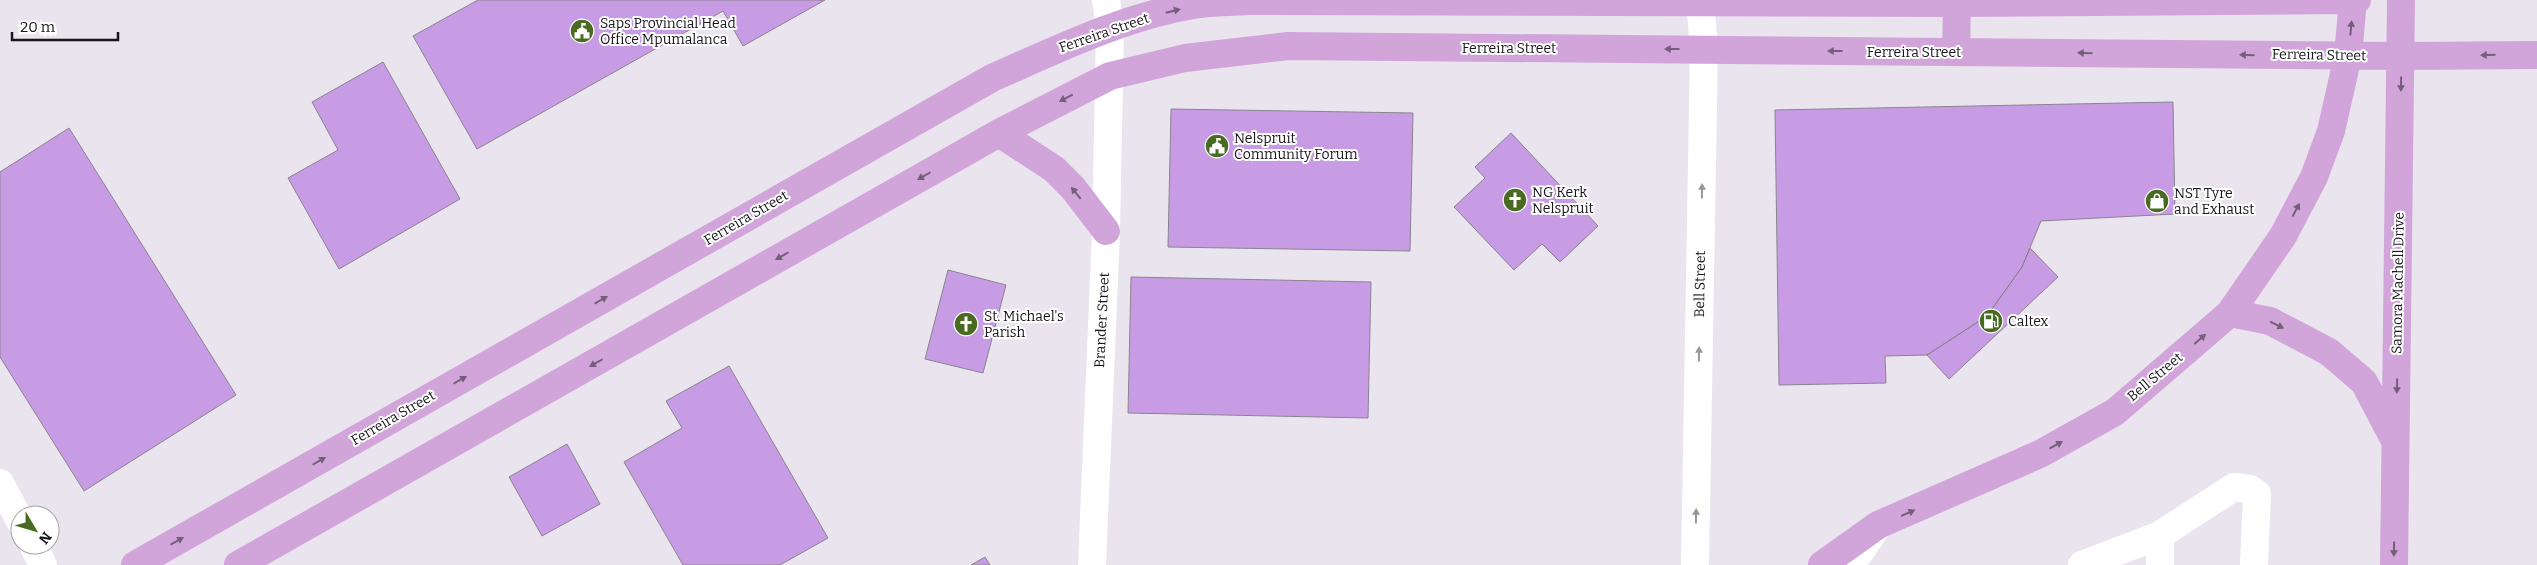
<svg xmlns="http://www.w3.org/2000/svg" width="2537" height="565" viewBox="0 0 2537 565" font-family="Bitter,serif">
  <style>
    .building { fill: #c79ce5; stroke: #8a848e }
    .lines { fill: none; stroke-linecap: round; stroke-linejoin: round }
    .minor { stroke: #fff; stroke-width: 28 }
    .major { stroke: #d1a5d9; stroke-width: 28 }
    .oneway { fill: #745e7a }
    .oneway2 { fill: #979698 }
    .labels { text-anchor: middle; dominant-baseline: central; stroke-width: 4; stroke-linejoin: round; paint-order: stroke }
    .poi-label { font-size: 14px; fill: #18161a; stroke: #fff; text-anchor: start }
    .street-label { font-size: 14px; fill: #18161a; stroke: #fff }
  </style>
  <rect width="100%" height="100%" fill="#eae4ee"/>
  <path class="building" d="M 478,0 L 825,0 L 743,46 L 723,11 L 477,149 L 413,36 Z
    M 383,62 L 460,199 L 339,269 L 288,178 L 338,150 L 312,102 Z
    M 2173,102 L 2175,214 L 2041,221 L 2022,267 L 1987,316 L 1927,355 L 1885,356 L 1886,383 L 1779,385 L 1775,110 Z
    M 1171,109 L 1413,113 L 1410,251 L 1168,247 Z
    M 69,128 L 236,395 L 84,491 L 0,357 L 0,172 Z
    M 1511,133 L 1598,226 L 1560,262 L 1542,244 L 1514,270 L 1454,207 L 1485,178 L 1475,167 Z
    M 2030,248 L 2058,277 L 1949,379 L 1927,355 L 1987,316 L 2022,267 Z
    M 948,270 L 1006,285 L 983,373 L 925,359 Z
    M 1131,277 L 1371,282 L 1368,418 L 1128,413 Z
    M 729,366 L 828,538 L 780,565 L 683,565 L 624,462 L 682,428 L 666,401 Z
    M 567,444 L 600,504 L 542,536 L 509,477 Z
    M 985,557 L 990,565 L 971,565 Z"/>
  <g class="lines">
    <path class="minor" d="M 0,483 L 20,521
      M 33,545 L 43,565
      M 1092,565 L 1106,231 L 1110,29 L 1106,0
      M 1695,565 L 1704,49 L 1700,0
      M 1851,565 L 1877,527
      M 2082,565 L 2160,535 L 2234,487 L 2250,489 L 2257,494 L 2254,565
      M 2160,565 L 2160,535"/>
    <path class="major" d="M 1956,52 L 1957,3
      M 999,133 L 1054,169 L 1073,188 L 1106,231
      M 2230,313 L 2270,321 L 2329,352 L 2364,382 L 2394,439
      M 135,565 L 992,78 C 1058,49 1127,15 1200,4 C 1216,2 1233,2 1249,1 L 1957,3 L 2357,0
      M 238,565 L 999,133 L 1110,76 L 1185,58 L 1288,46 L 2401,56 L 2537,55
      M 1822,565 L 1878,525 L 2040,454 L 2115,412 L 2230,313 L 2283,236 L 2314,177 L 2331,131 L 2348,56 L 2353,0
      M 2394,565 L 2401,0"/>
  </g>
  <defs><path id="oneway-solid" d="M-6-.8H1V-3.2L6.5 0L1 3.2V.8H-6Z" transform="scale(1.25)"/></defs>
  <g class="oneway">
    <use href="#oneway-solid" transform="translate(1173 11) rotate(-14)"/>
    <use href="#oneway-solid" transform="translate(2351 28) rotate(-85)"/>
    <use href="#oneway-solid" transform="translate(1672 49) rotate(-180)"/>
    <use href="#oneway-solid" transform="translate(1835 51) rotate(-180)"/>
    <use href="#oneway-solid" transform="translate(2085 53) rotate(-179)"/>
    <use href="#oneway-solid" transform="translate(2247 55) rotate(-179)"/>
    <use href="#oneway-solid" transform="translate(2488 55) rotate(179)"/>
    <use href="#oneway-solid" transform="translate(2401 84) rotate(91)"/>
    <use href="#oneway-solid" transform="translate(1066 98) rotate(153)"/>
    <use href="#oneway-solid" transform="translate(924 176) rotate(150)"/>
    <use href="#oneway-solid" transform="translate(1076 193) rotate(-129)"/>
    <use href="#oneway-solid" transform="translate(2296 210) rotate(-62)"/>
    <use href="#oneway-solid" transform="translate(782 256) rotate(150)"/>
    <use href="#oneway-solid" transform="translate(601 300) rotate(-30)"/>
    <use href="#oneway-solid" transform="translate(2277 325) rotate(26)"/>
    <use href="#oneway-solid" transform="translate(2200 339) rotate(-41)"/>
    <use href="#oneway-solid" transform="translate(596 363) rotate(150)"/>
    <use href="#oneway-solid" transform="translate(460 380) rotate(-30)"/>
    <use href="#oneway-solid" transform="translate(2397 386) rotate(91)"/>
    <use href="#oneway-solid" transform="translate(2056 445) rotate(-29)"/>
    <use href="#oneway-solid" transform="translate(319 461) rotate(-30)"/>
    <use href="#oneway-solid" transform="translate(1908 513) rotate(-23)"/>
    <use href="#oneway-solid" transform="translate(177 541) rotate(-30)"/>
    <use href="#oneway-solid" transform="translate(2394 549) rotate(91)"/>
  </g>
  <g class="oneway2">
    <use href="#oneway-solid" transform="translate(1702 191) rotate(-89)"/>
    <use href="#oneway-solid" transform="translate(1699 354) rotate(-89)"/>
    <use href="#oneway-solid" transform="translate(1696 516) rotate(-89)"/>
  </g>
  <defs>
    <g id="civic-disc" transform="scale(1.25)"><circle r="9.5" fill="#496a21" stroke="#fff"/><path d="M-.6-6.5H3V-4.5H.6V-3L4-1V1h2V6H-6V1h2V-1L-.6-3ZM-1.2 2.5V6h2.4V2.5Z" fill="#fff"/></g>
    <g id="church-disc" transform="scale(1.25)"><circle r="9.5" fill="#496a21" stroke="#fff"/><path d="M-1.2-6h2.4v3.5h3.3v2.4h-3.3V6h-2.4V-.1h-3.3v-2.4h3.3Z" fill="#fff"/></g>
    <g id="shop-disc" transform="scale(1.25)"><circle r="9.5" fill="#496a21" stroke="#fff"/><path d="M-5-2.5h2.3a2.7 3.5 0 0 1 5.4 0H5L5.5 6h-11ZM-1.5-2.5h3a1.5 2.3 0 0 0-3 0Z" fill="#fff"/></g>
    <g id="fuel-disc" transform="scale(1.25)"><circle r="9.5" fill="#496a21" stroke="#fff"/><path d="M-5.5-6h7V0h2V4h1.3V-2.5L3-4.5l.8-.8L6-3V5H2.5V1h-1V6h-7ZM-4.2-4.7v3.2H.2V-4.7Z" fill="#fff"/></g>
  </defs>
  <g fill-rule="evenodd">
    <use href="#civic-disc" x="582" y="31"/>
    <use href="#civic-disc" x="1217" y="146"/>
    <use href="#church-disc" x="1515" y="200"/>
    <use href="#shop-disc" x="2157" y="201"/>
    <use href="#fuel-disc" x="1991" y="321"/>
    <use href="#church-disc" x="966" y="324"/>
  </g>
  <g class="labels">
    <g class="poi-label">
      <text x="600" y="23">Saps Provincial Head<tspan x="600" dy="16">Office Mpumalanca</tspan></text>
      <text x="1234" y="138">Nelspruit<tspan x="1234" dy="16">Community Forum</tspan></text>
      <text x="1532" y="192">NG Kerk<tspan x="1532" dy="16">Nelspruit</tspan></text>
      <text x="2174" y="193">NST Tyre<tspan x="2174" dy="16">and Exhaust</tspan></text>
      <text x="984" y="316">St. Michael's<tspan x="984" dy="16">Parish</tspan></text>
      <text x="2008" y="321">Caltex</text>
    </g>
    <g class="street-label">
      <text transform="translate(1104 33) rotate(-19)">Ferreira Street</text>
      <text x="1509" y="48">Ferreira Street</text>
      <text x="1914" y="52">Ferreira Street</text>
      <text transform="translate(2319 55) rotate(1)">Ferreira Street</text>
      <text transform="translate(746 218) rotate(-30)">Ferreira Street</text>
      <text transform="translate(2398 283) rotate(-89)">Samora Machell Drive</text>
      <text transform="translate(1700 284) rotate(-89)">Bell Street</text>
      <text transform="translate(1102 320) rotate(-87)">Brander Street</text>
      <text transform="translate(2155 377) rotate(-40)">Bell Street</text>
      <text transform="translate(393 418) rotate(-30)">Ferreira Street</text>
    </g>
  </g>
  <g transform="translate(35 530) rotate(128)"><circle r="24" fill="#ffffff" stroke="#a3a2a3"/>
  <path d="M0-4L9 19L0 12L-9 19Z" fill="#496a21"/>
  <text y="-8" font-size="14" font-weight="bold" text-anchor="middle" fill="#18161a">N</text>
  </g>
  <path d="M12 32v8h106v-8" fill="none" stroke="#18161a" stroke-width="2.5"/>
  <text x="20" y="32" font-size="15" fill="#18161a" stroke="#ffffff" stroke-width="4" paint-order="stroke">20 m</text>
</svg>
